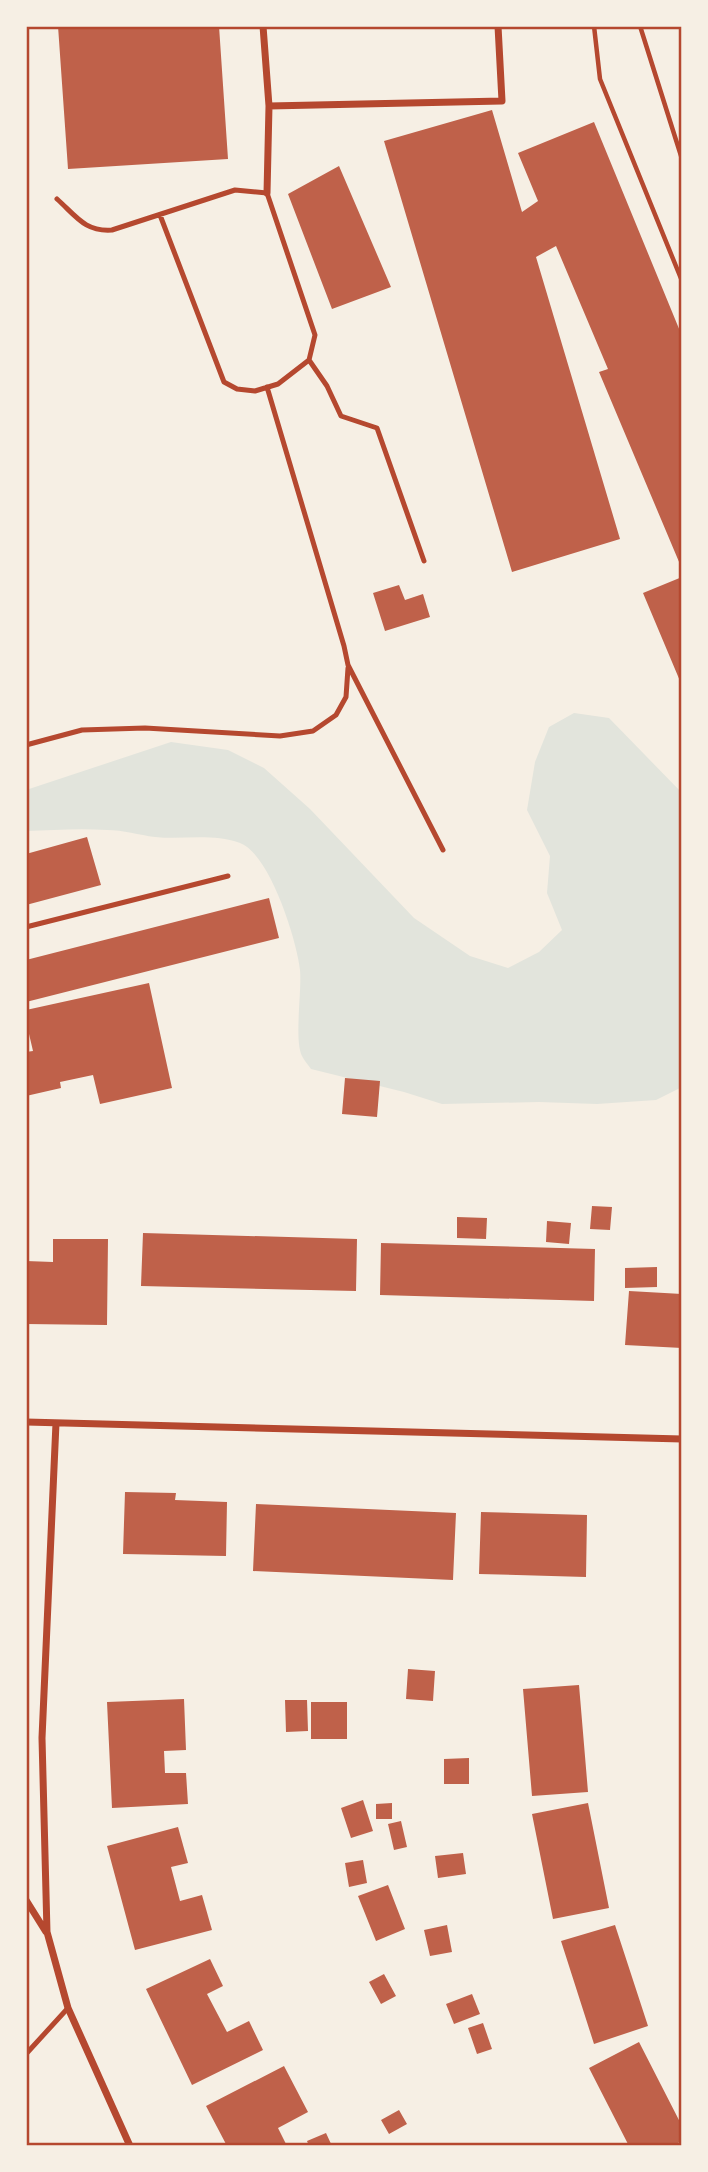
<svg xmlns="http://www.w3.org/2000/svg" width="708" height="2172" viewBox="0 0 708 2172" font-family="Poppins,sans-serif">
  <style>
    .green { fill: #e2e4dc }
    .building { fill: #bf614a }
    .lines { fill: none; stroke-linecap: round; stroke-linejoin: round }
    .path { stroke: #b5482f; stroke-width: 4.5 }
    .service { stroke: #b5482f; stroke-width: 5 }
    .minor { stroke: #b5482f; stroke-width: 7 }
    .neatline { fill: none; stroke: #b5482f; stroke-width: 2.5 }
  </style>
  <rect width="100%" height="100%" fill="#f6efe4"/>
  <path class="green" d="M 574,713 L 609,718 L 682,793 L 682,1087 L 656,1100 L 597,1104 L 539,1102 L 442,1104 L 404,1092 L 311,1069 C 308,1065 304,1060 302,1056 C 294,1040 302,992 300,970 C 297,941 270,854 240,843 C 211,833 183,840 155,837 C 139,835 123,830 107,830 C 80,828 53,830 26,831 L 26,790 L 171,742 L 228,750 L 264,768 L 310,809 L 414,918 L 470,956 L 508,968 L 539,952 L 562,930 L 547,893 L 550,856 L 527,810 L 535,762 L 549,727 Z"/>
  <path class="building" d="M 58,26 L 219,26 L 228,159 L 68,169 Z
    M 492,110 L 522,212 L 538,201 L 518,153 L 594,122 L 682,336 L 682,569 L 599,372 L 608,369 L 556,246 L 536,257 L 620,539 L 512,572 L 384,141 Z
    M 339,166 L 391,287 L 332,309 L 288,194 Z
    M 682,577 L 682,680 L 680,681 L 643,593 Z
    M 399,585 L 405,600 L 423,594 L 430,617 L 385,631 L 373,593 Z
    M 87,837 L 101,885 L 26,905 L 26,854 Z
    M 269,898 L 279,938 L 26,1002 L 26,960 Z
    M 149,983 L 172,1088 L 100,1104 L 93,1075 L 60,1082 L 61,1088 L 26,1096 L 26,1052 L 33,1051 L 26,1021 L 26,1010 Z
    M 345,1078 L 380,1081 L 377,1117 L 342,1114 Z
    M 592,1206 L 612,1207 L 610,1230 L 590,1229 Z
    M 457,1217 L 487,1218 L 486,1239 L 457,1238 Z
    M 547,1221 L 571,1223 L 569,1244 L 546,1242 Z
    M 143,1233 L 357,1239 L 356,1291 L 141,1286 Z
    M 53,1239 L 108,1239 L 107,1325 L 26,1324 L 26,1261 L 53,1262 Z
    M 381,1243 L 595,1249 L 594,1301 L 380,1295 Z
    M 657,1267 L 657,1287 L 625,1288 L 625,1268 Z
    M 629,1291 L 682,1294 L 682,1348 L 625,1345 Z
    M 125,1492 L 176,1493 L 175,1500 L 227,1502 L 226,1556 L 123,1554 Z
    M 256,1504 L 456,1513 L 453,1580 L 253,1571 Z
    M 481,1512 L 587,1515 L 586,1577 L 479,1574 Z
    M 408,1669 L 435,1671 L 433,1701 L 406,1699 Z
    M 579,1685 L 588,1792 L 532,1796 L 523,1689 Z
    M 184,1699 L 186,1750 L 164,1751 L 165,1773 L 186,1773 L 188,1804 L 112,1808 L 107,1702 Z
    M 285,1700 L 307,1700 L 308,1731 L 286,1732 Z
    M 311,1702 L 347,1702 L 347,1739 L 311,1739 Z
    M 469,1758 L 469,1784 L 444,1784 L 444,1759 Z
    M 363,1800 L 373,1831 L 351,1838 L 341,1808 Z
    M 392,1803 L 392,1819 L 376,1819 L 376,1804 Z
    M 588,1803 L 609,1908 L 553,1919 L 532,1814 Z
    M 401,1821 L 407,1847 L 394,1850 L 388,1824 Z
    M 178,1827 L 188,1863 L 171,1867 L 180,1901 L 202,1895 L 212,1930 L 135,1950 L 107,1846 Z
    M 463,1853 L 466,1874 L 438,1878 L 435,1856 Z
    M 363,1860 L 367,1883 L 349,1887 L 345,1863 Z
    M 388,1885 L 405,1929 L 376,1941 L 358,1896 Z
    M 447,1925 L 452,1952 L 430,1956 L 424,1930 Z
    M 615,1925 L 648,2026 L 594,2044 L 561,1941 Z
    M 210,1959 L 223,1986 L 207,1994 L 227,2032 L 249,2021 L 263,2050 L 192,2085 L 146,1989 Z
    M 384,1974 L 396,1996 L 381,2004 L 369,1982 Z
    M 472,1994 L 480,2014 L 454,2024 L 446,2004 Z
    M 483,2023 L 492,2049 L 477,2054 L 468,2028 Z
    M 639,2042 L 682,2126 L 682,2141 L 672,2146 L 629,2146 L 589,2068 Z
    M 284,2066 L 308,2112 L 278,2128 L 287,2146 L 227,2146 L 206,2106 Z
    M 399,2110 L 407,2124 L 389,2134 L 381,2120 Z
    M 326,2133 L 332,2146 L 309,2146 L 307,2141 Z"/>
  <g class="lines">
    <path class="path" d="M 594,26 L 600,79 L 682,281
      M 640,26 L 682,159"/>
    <path class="service" d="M 57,199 C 76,216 85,232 112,230 L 235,190 L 267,193 L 315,335 L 309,360 L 278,384 L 255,391 L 237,389 L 224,382 L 160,215
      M 309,360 L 327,386 L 341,416 L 377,428 L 424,561
      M 267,387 L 344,646 L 348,665 L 443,850
      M 26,745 L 82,730 L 145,728 L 280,736 L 313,731 L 336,715 L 346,697 L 348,668
      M 26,927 L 228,876
      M 26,2054 L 68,2008"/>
    <path class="minor" d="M 263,26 L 269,106 L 267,193
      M 269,106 L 502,101 L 498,26
      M 26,1422 L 682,1439
      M 56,1423 L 42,1738 L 47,1932 L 68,2008 L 130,2146
      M 26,1900 L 46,1932"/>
  </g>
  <rect width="708" height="2172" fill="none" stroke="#f6efe4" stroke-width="56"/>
  <rect x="28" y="28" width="652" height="2116" class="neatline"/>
</svg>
